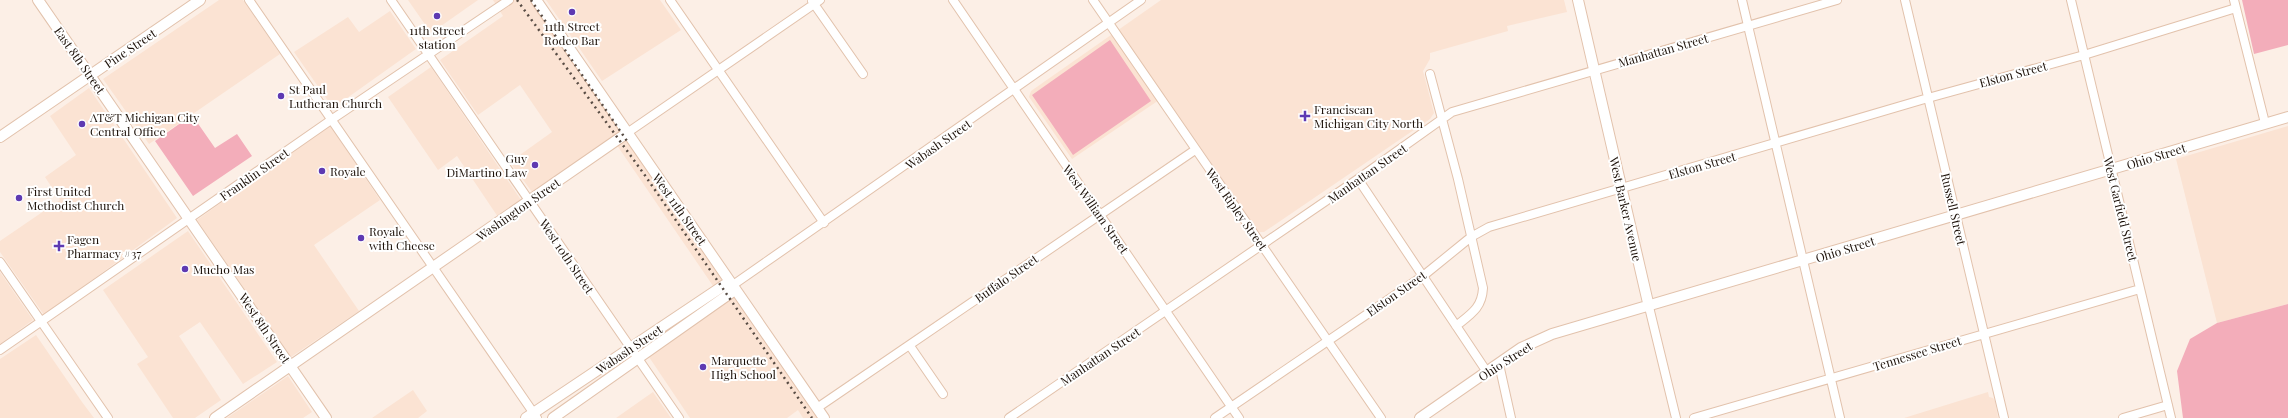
<svg xmlns="http://www.w3.org/2000/svg" width="2288" height="418" viewBox="0 0 2288 418" font-family="'Playfair Display',serif">
  <style>
    .built { fill: #fbe3d3 }
    .green { fill: #f3adba }
    .lines { fill: none; stroke-linecap: round; stroke-linejoin: round }
    .minor-casing { stroke: #e2c2ac; stroke-width: 10 }
    .tertiary-casing { stroke: #e2c2ac; stroke-width: 12 }
    .minor { stroke: #fff; stroke-width: 8 }
    .tertiary { stroke: #fff; stroke-width: 10 }
    .rail { stroke: #584c44; stroke-width: 2.5; stroke-dasharray: 2 4; stroke-linecap: butt }
    .poi-dot { fill: #5e3ab2; stroke: #fff; stroke-width: 1.5 }
    .labels { text-anchor: middle; dominant-baseline: central; stroke-width: 4; stroke-linejoin: round; paint-order: stroke }
    .poi-label { font-size: 12px; fill: #1c1109; stroke: #fff; text-anchor: start }
    .street-label { font-size: 12px; fill: #1c1109; stroke: #fff }
  </style>
  <rect width="100%" height="100%" fill="#fcefe6"/>
  <path class="built" d="M 219,0 L 243,0 L 280,54 L 149,144 L 103,79 Z
    M 408,0 L 478,0 L 431,33 Z
    M 493,0 L 535,0 L 822,418 L 803,418 L 798,410 L 787,418 L 690,418 L 649,357 L 724,302 L 612,138 L 532,192 L 510,162 L 552,132 L 520,85 L 478,115 L 440,60 L 503,16 Z
    M 546,0 L 660,0 L 681,30 L 602,81 Z
    M 1161,0 L 1564,0 L 1567,12 L 1507,26 L 1508,31 L 1430,53 L 1430,59 L 1423,71 L 1434,113 L 1430,119 L 1264,232 L 1259,232 L 1165,96 L 1072,159 L 1029,97 L 1031,91 Z
    M 390,11 L 416,49 L 333,108 L 294,52 L 348,17 L 359,32 Z
    M 431,67 L 521,200 L 498,217 L 457,156 L 438,170 L 388,97 Z
    M 89,88 L 177,218 L 44,315 L 0,252 L 0,241 L 60,200 L 45,177 L 76,155 L 50,116 Z
    M 330,125 L 380,200 L 314,245 L 359,311 L 291,357 L 197,220 Z
    M 2288,126 L 2288,304 L 2217,323 L 2176,159 Z
    M 188,231 L 277,362 L 243,384 L 200,322 L 179,336 L 221,400 L 195,418 L 173,418 L 137,364 L 148,357 L 103,290 Z
    M 0,272 L 33,320 L 0,344 Z
    M 36,335 L 82,402 L 94,418 L 0,418 L 0,359 Z
    M 288,376 L 312,412 L 303,418 L 227,418 Z
    M 413,390 L 427,411 L 418,418 L 372,418 Z
    M 653,392 L 671,418 L 616,418 L 643,399 Z
    M 1988,392 L 1989,397 L 1993,398 L 1995,401 L 1998,418 L 1904,418 Z"/>
  <path class="green" d="M 2242,0 L 2288,0 L 2288,45 L 2254,54 Z
    M 1110,40 L 1151,101 L 1073,155 L 1032,95 Z
    M 192,115 L 215,148 L 237,134 L 252,156 L 193,196 L 155,141 Z
    M 2288,304 L 2288,418 L 2183,418 L 2177,371 L 2190,339 L 2217,323 Z"/>
  <g class="lines">
    <g class="minor-casing">
      <path id="minor" d="M 249,0 L 537,418
        M 391,0 L 679,418
        M 670,0 L 824,223
        M 953,0 L 1239,418
        M 1093,0 L 1381,418
        M 1742,0 L 1840,418
        M 1905,0 L 2004,418
        M 2071,0 L 2171,418
        M 2234,0 L 2265,123
        M 812,1 L 863,74
        M 1430,74 L 1458,179 L 1483,288 C 1482,308 1471,314 1456,326
        M 627,133 L 820,0
        M 1358,179 L 1487,372
        M 0,262 L 108,418
        M 733,285 L 1141,0
        M 1649,307 L 1676,418
        M 910,346 L 943,394
        M 0,350 L 331,120 L 509,0
        M 1499,364 L 1511,418
        M 817,408 L 1195,150
        M 1009,418 L 1358,179 L 1452,112 L 1837,0
        M 1215,418 L 1423,276 L 1471,237 L 1489,227 L 1928,98 L 2084,55 L 2236,8
        M 1694,418 L 2140,289
        M 2123,418 L 2168,405"/>
    </g>
    <g class="tertiary-casing">
      <path id="tertiary" d="M 38,0 L 326,418
        M 536,0 L 824,418
        M 1578,0 L 1649,307
        M 0,137 L 200,0
        M 215,418 L 627,133
        M 526,418 L 726,284 L 733,285 L 732,292 L 553,418
        M 1420,418 L 1521,348 L 1552,334 L 2288,117"/>
    </g>
    <use href="#minor" class="minor"/>
    <use href="#tertiary" class="tertiary"/>
    <path class="rail" d="M 517,0 L 644,174 L 812,418
      M 531,0 L 627,141"/>
  </g>
  <g class="poi-dot">
    <circle cx="572" cy="12" r="4"/>
    <circle cx="437" cy="16" r="4"/>
    <circle cx="281" cy="96" r="4"/>
    <path d="M1303 110h4v4h4v4h-4v4h-4v-4h-4v-4h4z"/>
    <circle cx="82" cy="124" r="4"/>
    <circle cx="535" cy="165" r="4"/>
    <circle cx="322" cy="171" r="4"/>
    <circle cx="19" cy="198" r="4"/>
    <circle cx="361" cy="238" r="4"/>
    <path d="M57 240h4v4h4v4h-4v4h-4v-4h-4v-4h4z"/>
    <circle cx="185" cy="269" r="4"/>
    <circle cx="703" cy="367" r="4"/>
  </g>
  <g class="labels">
    <g class="poi-label">
      <text x="572" y="26" text-anchor="middle">11th Street<tspan x="572" dy="14">Rodeo Bar</tspan></text>
      <text x="437" y="30" text-anchor="middle">11th Street<tspan x="437" dy="14">station</tspan></text>
      <text x="289" y="89">St Paul<tspan x="289" dy="14">Lutheran Church</tspan></text>
      <text x="1314" y="109">Franciscan<tspan x="1314" dy="14">Michigan City North</tspan></text>
      <text x="90" y="117">AT&amp;T Michigan City<tspan x="90" dy="14">Central Office</tspan></text>
      <text x="527" y="158" text-anchor="end">Guy<tspan x="527" dy="14">DiMartino Law</tspan></text>
      <text x="330" y="171">Royale</text>
      <text x="27" y="191">First United<tspan x="27" dy="14">Methodist Church</tspan></text>
      <text x="369" y="231">Royale<tspan x="369" dy="14">with Cheese</tspan></text>
      <text x="67" y="239">Fagen<tspan x="67" dy="14">Pharmacy #37</tspan></text>
      <text x="193" y="269">Mucho Mas</text>
      <text x="711" y="360">Marquette<tspan x="711" dy="14">High School</tspan></text>
    </g>
    <g class="street-label">
      <text transform="translate(130 48) rotate(-34)">Pine Street</text>
      <text transform="translate(1663 50) rotate(-16)">Manhattan Street</text>
      <text transform="translate(80 60) rotate(55)">East 8th Street</text>
      <text transform="translate(2013 74) rotate(-15)">Elston Street</text>
      <text transform="translate(938 144) rotate(-35)">Wabash Street</text>
      <text transform="translate(2156 156) rotate(-17)">Ohio Street</text>
      <text transform="translate(1702 165) rotate(-16)">Elston Street</text>
      <text transform="translate(1367 173) rotate(-35)">Manhattan Street</text>
      <text transform="translate(254 174) rotate(-35)">Franklin Street</text>
      <text transform="translate(518 209) rotate(-35)">Washington Street</text>
      <text transform="translate(680 209) rotate(55)">West 11th Street</text>
      <text transform="translate(1096 209) rotate(55)">West William Street</text>
      <text transform="translate(1237 209) rotate(55)">West Ripley Street</text>
      <text transform="translate(1626 209) rotate(77)">West Barker Avenue</text>
      <text transform="translate(1954 209) rotate(77)">Russell Street</text>
      <text transform="translate(2121 209) rotate(76)">West Garfield Street</text>
      <text transform="translate(1845 249) rotate(-17)">Ohio Street</text>
      <text transform="translate(567 256) rotate(56)">West 10th Street</text>
      <text transform="translate(1006 278) rotate(-35)">Buffalo Street</text>
      <text transform="translate(1396 293) rotate(-35)">Elston Street</text>
      <text transform="translate(265 328) rotate(56)">West 8th Street</text>
      <text transform="translate(629 349) rotate(-34)">Wabash Street</text>
      <text transform="translate(1917 353) rotate(-17)">Tennessee Street</text>
      <text transform="translate(1100 356) rotate(-34)">Manhattan Street</text>
      <text transform="translate(1505 361) rotate(-33)">Ohio Street</text>
    </g>
  </g>
</svg>
